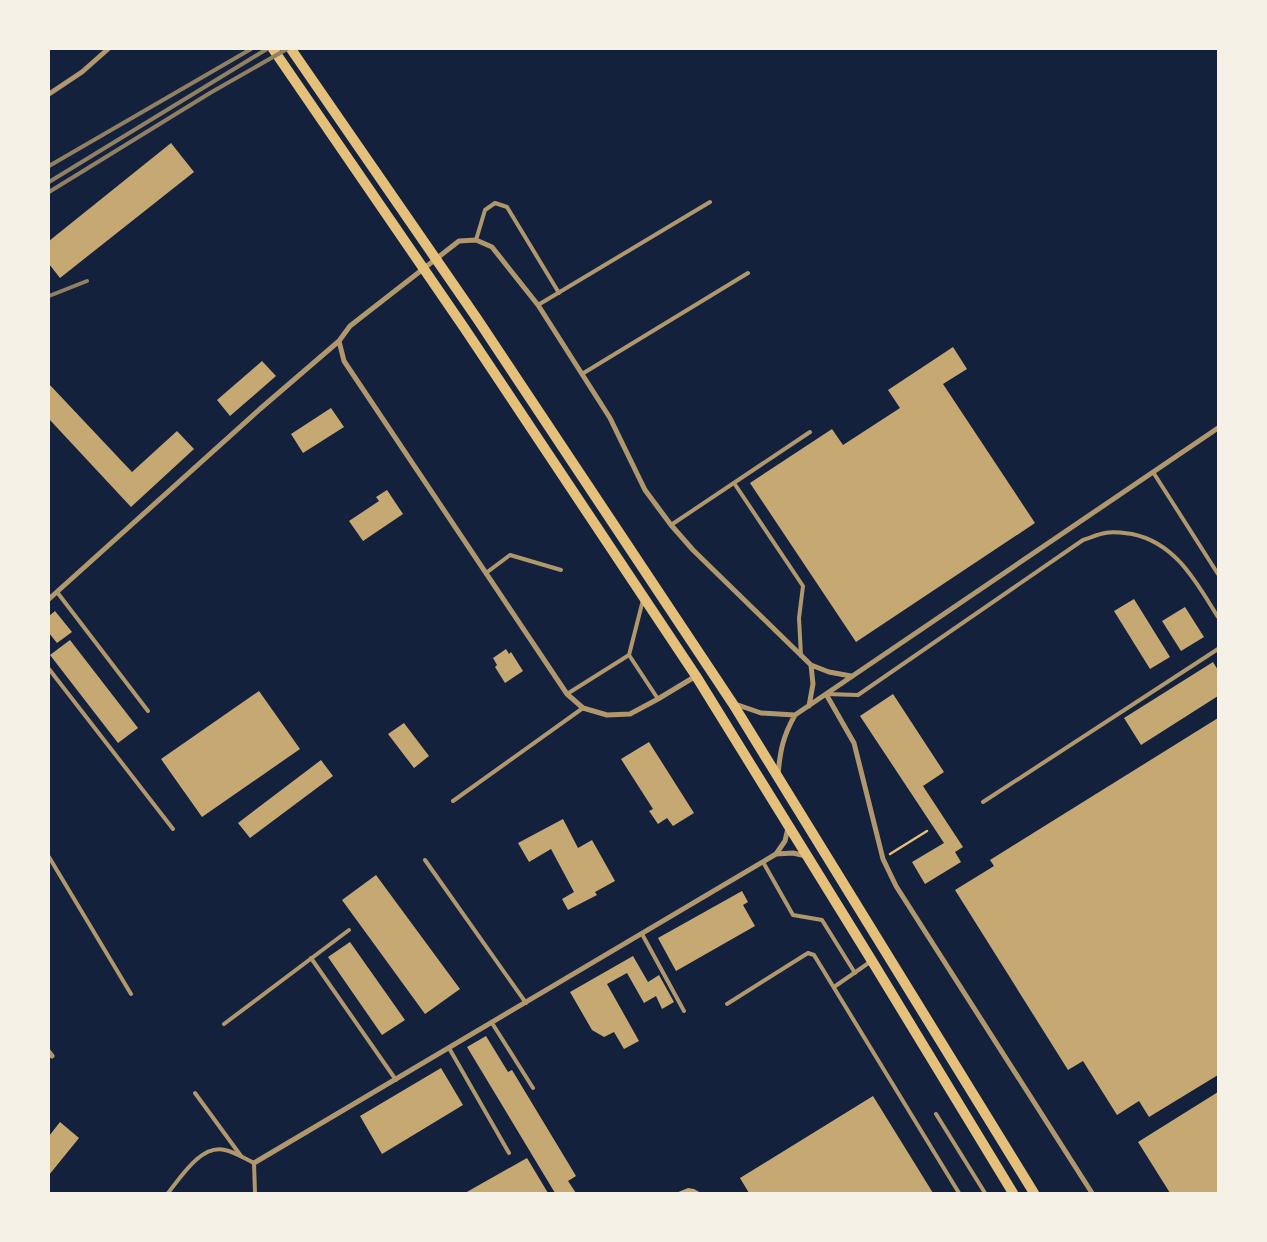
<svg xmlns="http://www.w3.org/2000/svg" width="1267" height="1242" viewBox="0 0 1267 1242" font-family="'DejaVu Sans',sans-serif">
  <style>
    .building { fill: #c6a872 }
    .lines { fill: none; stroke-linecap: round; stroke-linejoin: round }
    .path { stroke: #e5c07b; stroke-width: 2.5 }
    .service { stroke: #b1986c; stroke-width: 4 }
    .minor { stroke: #b1986c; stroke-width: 5 }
    .secondary { stroke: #e5c07b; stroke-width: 10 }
    .rail { stroke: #918062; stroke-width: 4 }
  </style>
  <rect width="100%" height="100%" fill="#14213d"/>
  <path class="building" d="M 171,143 L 194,172 L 60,278 L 49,264 L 49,241 Z
    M 953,347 L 967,369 L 943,384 L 1035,523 L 856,642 L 750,483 L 832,429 L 843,445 L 900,408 L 888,390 Z
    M 262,361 L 276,376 L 230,416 L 217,400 Z
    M 49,384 L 132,472 L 177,431 L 194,449 L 131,507 L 49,419 Z
    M 331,408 L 344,427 L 303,453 L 291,434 Z
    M 387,490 L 403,514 L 363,541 L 349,521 L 379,501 L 376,497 Z
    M 1134,599 L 1170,657 L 1150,669 L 1114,611 Z
    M 1185,607 L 1204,637 L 1181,651 L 1162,621 Z
    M 55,611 L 72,632 L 57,643 L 49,633 L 49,616 Z
    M 70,640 L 138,728 L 118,743 L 50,655 Z
    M 506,649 L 509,654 L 511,652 L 523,671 L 505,683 L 495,667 L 497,665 L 493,658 Z
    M 1213,662 L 1218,670 L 1218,696 L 1141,745 L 1124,718 Z
    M 259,691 L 300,749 L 202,817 L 161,759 Z
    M 893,694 L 944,772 L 923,786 L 963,847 L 955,852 L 961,862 L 925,884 L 912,862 L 944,843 L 860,716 Z
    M 1218,718 L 1218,1075 L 1149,1117 L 1139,1101 L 1117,1115 L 1083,1061 L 1068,1070 L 955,890 L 994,866 L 990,860 Z
    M 404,723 L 429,756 L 414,768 L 388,734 Z
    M 649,742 L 694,813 L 673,826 L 667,818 L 658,824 L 649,811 L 653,809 L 621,759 Z
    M 321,760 L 333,776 L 250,838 L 238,823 Z
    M 563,819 L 578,848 L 592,840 L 615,881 L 595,892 L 597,895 L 568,910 L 562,899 L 574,892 L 551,849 L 529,862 L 518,843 Z
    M 376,875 L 460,989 L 425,1014 L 342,900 Z
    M 742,891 L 748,902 L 743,905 L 755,926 L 676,971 L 658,938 Z
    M 350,942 L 405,1020 L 382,1035 L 328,957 Z
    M 633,956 L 648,982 L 659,975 L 674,1002 L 662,1009 L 656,996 L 644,1003 L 627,973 L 607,984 L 639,1041 L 624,1049 L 614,1032 L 604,1037 L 592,1030 L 570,992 Z
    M 486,1036 L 508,1072 L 512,1070 L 576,1176 L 568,1181 L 576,1193 L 555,1193 L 467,1047 Z
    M 441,1068 L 463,1105 L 382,1154 L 360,1116 Z
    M 1218,1092 L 1218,1193 L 1170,1193 L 1138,1142 Z
    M 873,1096 L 933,1193 L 749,1193 L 740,1178 Z
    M 60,1122 L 79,1138 L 49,1175 L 49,1136 Z
    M 527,1158 L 548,1193 L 465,1193 Z
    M 688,1188 L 694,1189 L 701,1193 L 676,1193 Z"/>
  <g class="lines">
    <path class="path" d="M 890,854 L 927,831"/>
    <path class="service" d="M 476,240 L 485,210 L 495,203 L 507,207 L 559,293
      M 538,305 L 710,202
      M 582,374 L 748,273
      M 1153,472 L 1218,574
      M 734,483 L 803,586 L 799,618 L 801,656
      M 671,525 L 810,432
      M 486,573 L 510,555 L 561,570
      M 57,592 L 148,711
      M 643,600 L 629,655 L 658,699
      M 49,669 L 173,829
      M 567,694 L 629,655
      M 826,694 L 858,695 L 1083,540 C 1090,538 1098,534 1105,533 C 1114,531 1124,533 1132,534 C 1176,543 1196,582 1218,617
      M 453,801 L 583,708
      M 983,802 L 1218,649
      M 49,857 L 131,994
      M 425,860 L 526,1003
      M 763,862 L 793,915 L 822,920 L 855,973
      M 642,934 L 684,1011
      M 311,958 L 396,1080
      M 834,987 L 870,962
      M 727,1004 L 808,953 L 814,955 L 959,1193
      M 492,1023 L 533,1088
      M 224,1024 L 349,930
      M 449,1048 L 509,1153
      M 195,1093 L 241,1156
      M 936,1114 L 985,1193
      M 168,1193 C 181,1177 201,1144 225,1150 C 235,1152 245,1159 254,1163 L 255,1193"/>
    <path class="minor" d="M 49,94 L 82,72 L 108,49
      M 339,341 L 344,361 L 567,694 L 583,708 L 607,715 L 630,714 L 658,699 L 696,676
      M 49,599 L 260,409 L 339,341 L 350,326 L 459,241 L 476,240 L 492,247 L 538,305 L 610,418 L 645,490 L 671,525 L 693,550 L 811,665 L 829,672 L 851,676
      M 826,694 L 854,743 L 883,859 L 896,886 L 1092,1193
      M 735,704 L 761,713 L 795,715
      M 809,706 L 813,684 L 811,665
      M 778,775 C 780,751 783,736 795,715 L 1218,428
      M 776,854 L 785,841 L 788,828
      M 49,1052 L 52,1056
      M 254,1163 L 776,854 L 793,853 L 806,856"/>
    <path class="secondary" d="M 273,49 L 465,329 L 696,676 L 872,961 L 1013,1193
      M 291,49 L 478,320 L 733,704 L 1034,1193"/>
    <path class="rail" d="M 49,166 L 251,49
      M 49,182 L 267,49
      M 49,192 L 210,93 L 287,49
      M 49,296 L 87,281"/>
  </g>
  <rect width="1267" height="1242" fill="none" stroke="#f6f1e7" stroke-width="100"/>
</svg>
